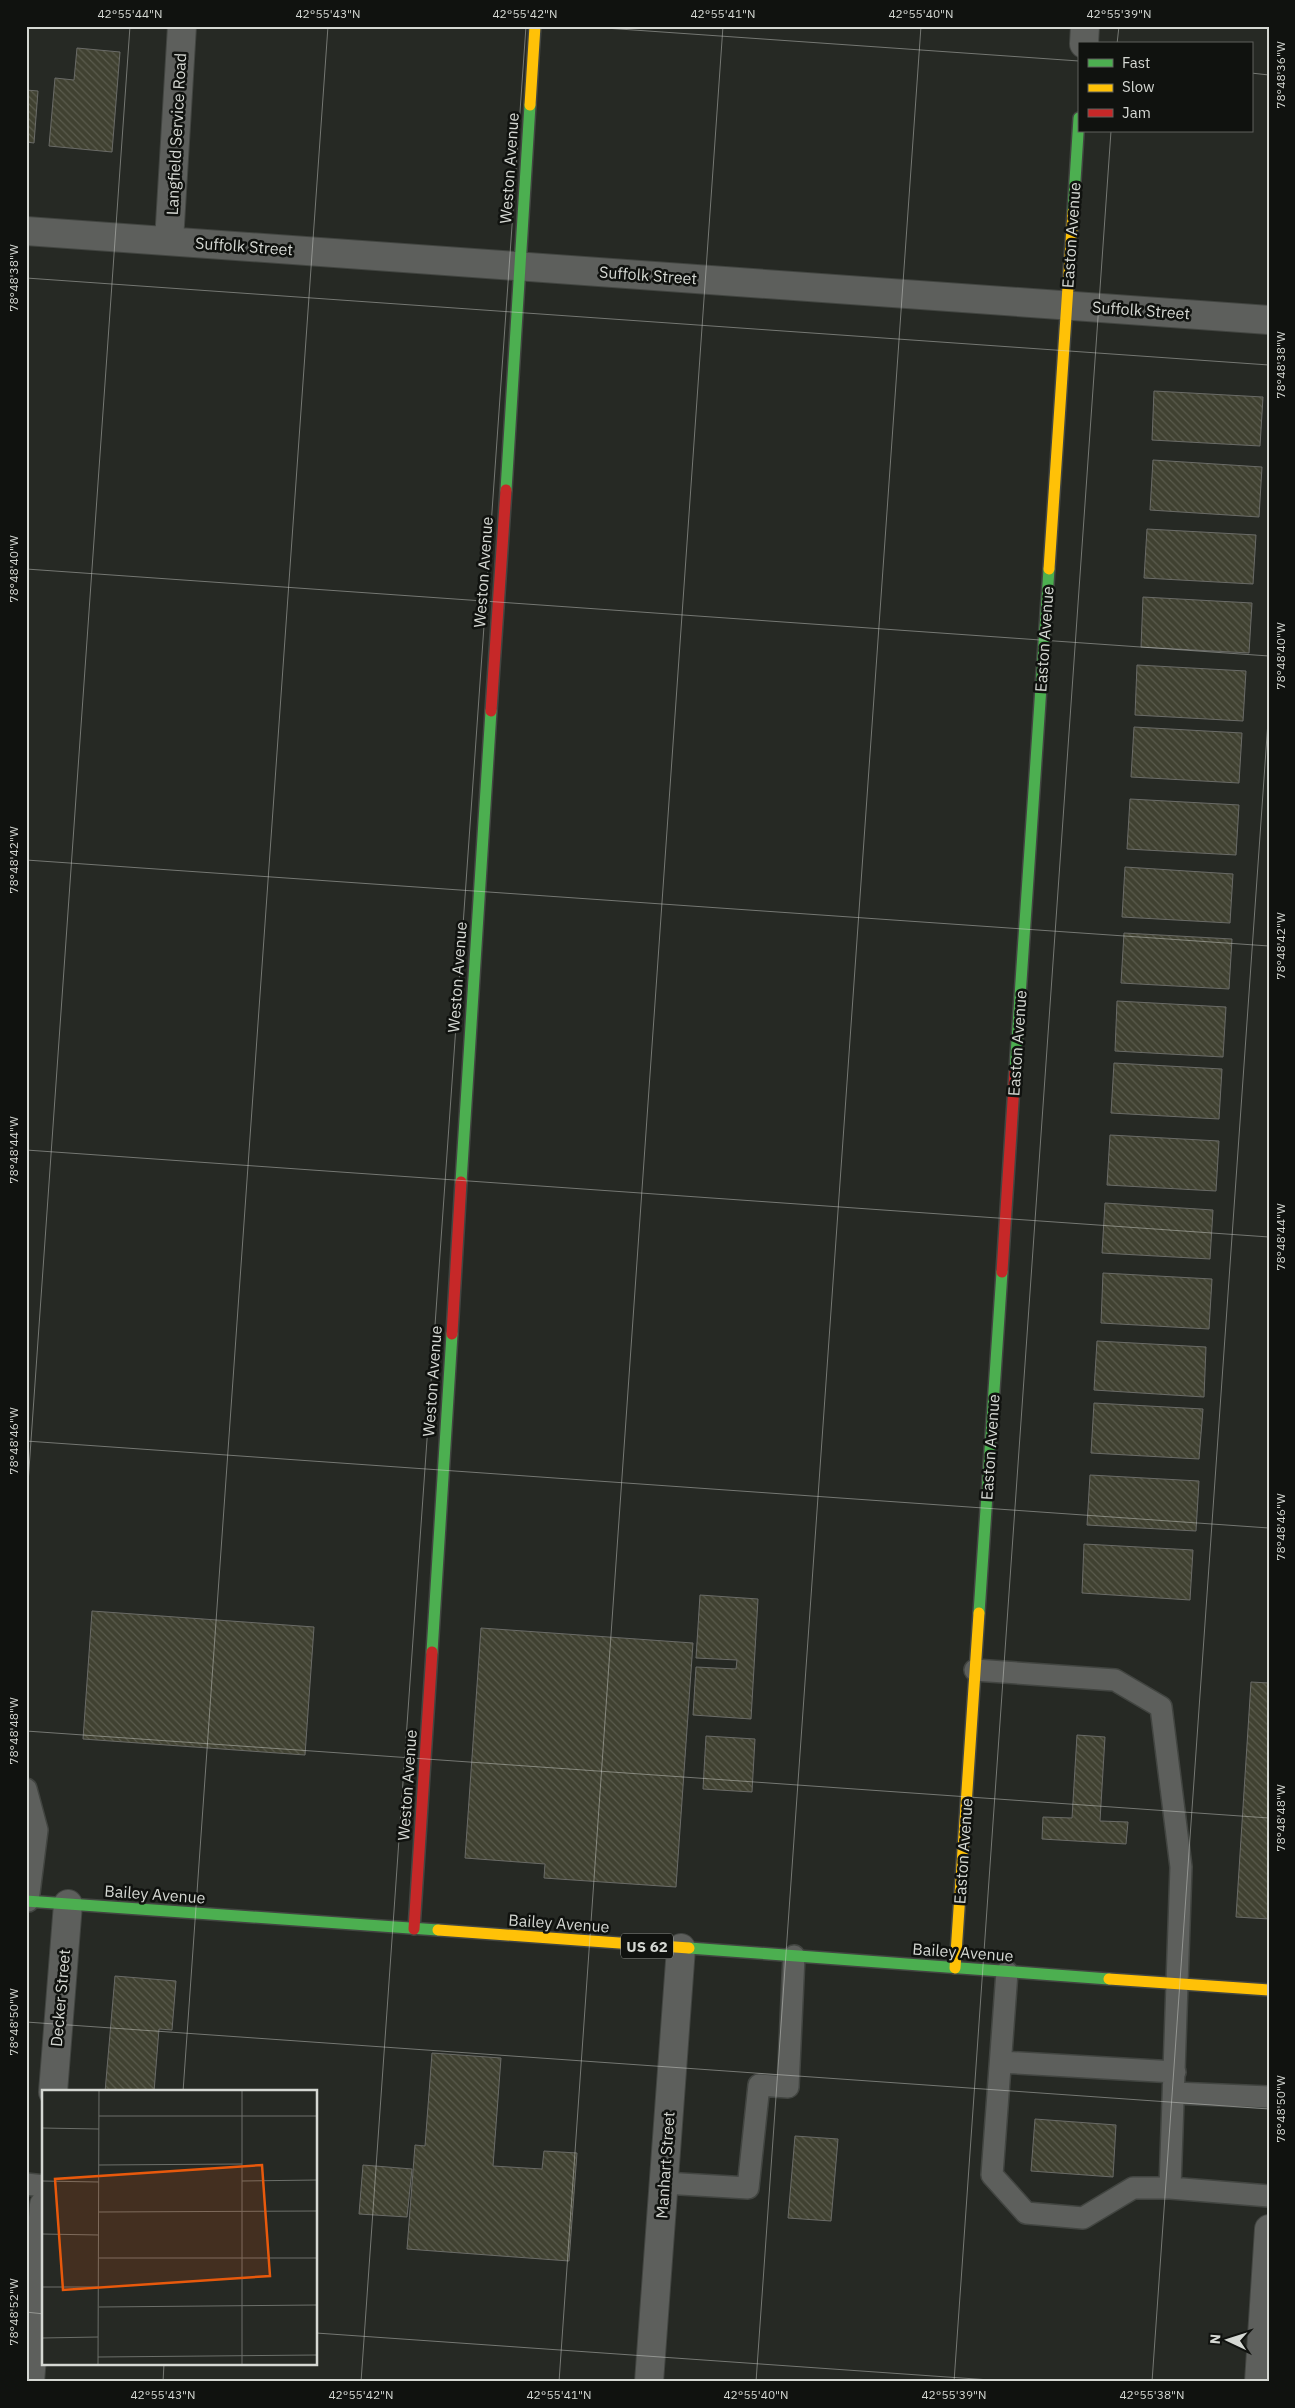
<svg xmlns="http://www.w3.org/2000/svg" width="1295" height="2408" viewBox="0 0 1295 2408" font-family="'IBM Plex Sans',sans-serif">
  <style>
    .building { fill: url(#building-back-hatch); stroke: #6a6b67 }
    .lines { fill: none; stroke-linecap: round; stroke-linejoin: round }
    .lane-casing { stroke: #424541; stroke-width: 24 }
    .street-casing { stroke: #424541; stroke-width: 30 }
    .fast-casing { stroke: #424541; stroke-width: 14 }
    .slow-casing { stroke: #424541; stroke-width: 14 }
    .jam-casing { stroke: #424541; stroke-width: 14 }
    .lane { stroke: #5d5f5c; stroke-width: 21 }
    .street { stroke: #5d5f5c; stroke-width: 28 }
    .fast { stroke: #4caf50; stroke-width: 11 }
    .slow { stroke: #ffc107; stroke-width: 11 }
    .jam { stroke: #c62828; stroke-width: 11 }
    .ticks { fill: none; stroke: #d5d8d3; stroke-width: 1; stroke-opacity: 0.45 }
    .labels { text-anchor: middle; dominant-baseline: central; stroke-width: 5; stroke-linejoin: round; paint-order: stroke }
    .shield { fill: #10120f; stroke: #9a9d98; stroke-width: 1 }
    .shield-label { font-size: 15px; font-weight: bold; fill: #d5d8d3 }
    .street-label { font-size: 16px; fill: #d5d8d3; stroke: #10120f }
    .inset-road { fill: none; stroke: #6c6f6a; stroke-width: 1 }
    .view { fill: #e8590c; fill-opacity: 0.15; stroke: #e8590c; stroke-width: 2.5 }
    .inset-edge { fill: none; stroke: #d5d8d3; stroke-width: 2.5 }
    .neatline { fill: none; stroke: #d5d8d3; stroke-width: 2 }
    .ticks-label { font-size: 12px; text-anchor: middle; fill: #d5d8d3 }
  </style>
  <defs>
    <pattern id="building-back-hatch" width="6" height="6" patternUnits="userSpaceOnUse" patternTransform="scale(1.25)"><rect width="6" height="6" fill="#404131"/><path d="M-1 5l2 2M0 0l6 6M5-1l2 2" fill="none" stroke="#5b5c4e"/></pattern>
  </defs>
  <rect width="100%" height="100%" fill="#262924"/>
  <path class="building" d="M 77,48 L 120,52 L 112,152 L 49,146 L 55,78 L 74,80 Z
    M 26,90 L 38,91 L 34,143 L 26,142 Z
    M 1154,391 L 1263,397 L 1260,446 L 1152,440 Z
    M 1153,460 L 1262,467 L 1259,517 L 1150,510 Z
    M 1147,529 L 1256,535 L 1253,584 L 1144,578 Z
    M 1143,597 L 1252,603 L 1249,653 L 1141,647 Z
    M 1137,665 L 1246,671 L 1243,721 L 1135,715 Z
    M 1134,727 L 1242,733 L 1239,783 L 1131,777 Z
    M 1130,799 L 1239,805 L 1236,855 L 1127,849 Z
    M 1125,867 L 1233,874 L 1230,923 L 1122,917 Z
    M 1124,933 L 1232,939 L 1229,989 L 1121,983 Z
    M 1117,1001 L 1226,1007 L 1223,1057 L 1115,1051 Z
    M 1114,1063 L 1222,1069 L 1219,1119 L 1111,1113 Z
    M 1110,1135 L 1219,1141 L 1216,1191 L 1107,1185 Z
    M 1105,1203 L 1213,1210 L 1210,1259 L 1102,1253 Z
    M 1103,1273 L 1212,1279 L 1209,1329 L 1101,1323 Z
    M 1097,1341 L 1206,1347 L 1204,1397 L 1094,1390 Z
    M 1094,1403 L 1203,1409 L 1199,1459 L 1091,1453 Z
    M 1090,1475 L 1199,1481 L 1196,1531 L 1087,1525 Z
    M 1084,1544 L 1193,1550 L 1190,1600 L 1082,1593 Z
    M 700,1595 L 758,1599 L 751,1719 L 693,1715 L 696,1667 L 736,1669 L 737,1660 L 696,1658 Z
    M 92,1611 L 314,1627 L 305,1755 L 83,1739 Z
    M 481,1628 L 693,1643 L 676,1887 L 544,1878 L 545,1864 L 465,1858 Z
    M 1251,1682 L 1269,1683 L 1269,1919 L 1236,1917 Z
    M 1077,1735 L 1105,1737 L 1100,1821 L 1128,1822 L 1126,1844 L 1042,1839 L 1043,1817 L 1072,1818 Z
    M 706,1736 L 755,1739 L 752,1792 L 703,1789 Z
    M 115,1976 L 176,1981 L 172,2030 L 159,2029 L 154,2092 L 105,2092 Z
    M 432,2053 L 501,2058 L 493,2166 L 542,2169 L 544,2151 L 577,2153 L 569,2261 L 407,2249 L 415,2145 L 425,2146 Z
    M 1035,2119 L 1116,2125 L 1113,2177 L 1031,2171 Z
    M 795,2136 L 838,2139 L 831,2221 L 788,2218 Z
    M 363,2165 L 412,2169 L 407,2217 L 359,2214 Z"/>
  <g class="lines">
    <g class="lane-casing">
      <path id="lane" d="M 975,1670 L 1115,1680 L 1161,1707 L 1181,1867 L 1170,2188 L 1133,2188 L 1083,2218 L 1026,2213 L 992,2175 L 1007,1972
        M 26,1789 L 37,1830 L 28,1901
        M 1001,2062 L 1175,2072
        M 1174,2093 L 1269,2097
        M 664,2183 L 748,2188 L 759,2085 L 788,2087 L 794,1956
        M 26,2184 L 44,2186
        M 1170,2188 L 1269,2196"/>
    </g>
    <g class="street-casing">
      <path id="street" d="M 1084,44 L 1085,26
        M 26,231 L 1269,320
        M 169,241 L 182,26
        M 53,2092 L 68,1904
        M 30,2382 L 44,2205
        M 649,2382 L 681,1948
        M 1259,2382 L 1269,2229"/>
    </g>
    <g class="fast-casing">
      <path id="fast" d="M 1073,212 L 1079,118
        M 506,490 L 530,105
        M 1015,1070 L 1049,569
        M 461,1182 L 491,711
        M 979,1613 L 1002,1272
        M 432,1652 L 452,1334
        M 26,1901 L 438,1930
        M 689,1948 L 1109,1979"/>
    </g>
    <g class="slow-casing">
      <path id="slow" d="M 530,105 L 535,26
        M 1049,569 L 1073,212
        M 438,1930 L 689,1948
        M 955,1968 L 979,1613
        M 1109,1979 L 1269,1990"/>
    </g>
    <g class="jam-casing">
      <path id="jam" d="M 491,711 L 506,490
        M 1002,1272 L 1015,1070
        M 452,1334 L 461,1182
        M 414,1929 L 432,1652"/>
    </g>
    <use href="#lane" class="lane"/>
    <use href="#street" class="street"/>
    <use href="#fast" class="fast"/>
    <use href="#slow" class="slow"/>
    <use href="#jam" class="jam"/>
  </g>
  <path class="ticks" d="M 576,26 L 1079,61M 1117,44 L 1119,26M 1251,73 L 1269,75M 26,278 L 1269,365M 26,569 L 1269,656M 26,860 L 1269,946M 26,1150 L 1269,1237M 26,1441 L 1269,1528M 26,1512 L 130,26M 26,1731 L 1269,1818M 26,2022 L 1269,2109M 183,2092 L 328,26M 26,2312 L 44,2314M 316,2333 L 1019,2382M 163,2382 L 164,2364M 361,2382 L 526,26M 559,2382 L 723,26M 756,2382 L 921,26M 954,2382 L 1111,131M 1152,2382 L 1269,707"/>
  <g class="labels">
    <rect class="shield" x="621" y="1933.5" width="52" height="25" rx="4"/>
    <g class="shield-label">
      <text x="647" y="1946">US 62</text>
    </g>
    <g class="street-label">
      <text transform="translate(176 134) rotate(-87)">Langfield Service Road</text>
      <text transform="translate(509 168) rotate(-86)">Weston Avenue</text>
      <text transform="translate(1071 235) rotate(-86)">Easton Avenue</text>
      <text transform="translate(244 246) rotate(4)">Suffolk Street</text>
      <text transform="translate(648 275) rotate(4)">Suffolk Street</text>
      <text transform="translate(1141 310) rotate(4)">Suffolk Street</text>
      <text transform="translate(483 572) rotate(-86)">Weston Avenue</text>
      <text transform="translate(1044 639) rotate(-86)">Easton Avenue</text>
      <text transform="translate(457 977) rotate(-86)">Weston Avenue</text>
      <text transform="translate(1017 1043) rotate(-86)">Easton Avenue</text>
      <text transform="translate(432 1381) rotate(-86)">Weston Avenue</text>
      <text transform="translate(990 1447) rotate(-86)">Easton Avenue</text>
      <text transform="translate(407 1785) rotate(-86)">Weston Avenue</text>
      <text transform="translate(963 1851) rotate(-86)">Easton Avenue</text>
      <text transform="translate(155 1894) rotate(4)">Bailey Avenue</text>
      <text transform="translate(559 1923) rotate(4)">Bailey Avenue</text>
      <text transform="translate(963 1952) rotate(4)">Bailey Avenue</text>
      <text transform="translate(60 1998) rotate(-85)">Decker Street</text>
      <text transform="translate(665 2165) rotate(-86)">Manhart Street</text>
    </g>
  </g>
  <g transform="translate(42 2090)">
    <rect width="275" height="275" fill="#262924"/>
    <path class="inset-road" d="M 57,26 L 275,26M 0,38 L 57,39M 57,75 L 200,74M 0,91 L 57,92M 200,91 L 275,90M 57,122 L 275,121M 0,144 L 57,145M 57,168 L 275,168M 0,197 L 57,197M 57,217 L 275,215M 0,248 L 56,247M 56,267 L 275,265M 56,275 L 57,0M 200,275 L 200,0"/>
    <path class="view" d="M 220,75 L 228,186 L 21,200 L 13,89 Z"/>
    <rect width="275" height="275" class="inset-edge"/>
  </g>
  <rect width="1295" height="2408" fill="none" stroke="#10120f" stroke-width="55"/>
  <rect x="1078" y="42" width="175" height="90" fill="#10120f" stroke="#5f615d"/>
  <rect x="1088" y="59" width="25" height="8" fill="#4caf50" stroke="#5f615d"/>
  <text x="1122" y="68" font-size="15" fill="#d5d8d3">Fast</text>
  <rect x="1088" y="84" width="25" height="8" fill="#ffc107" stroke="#5f615d"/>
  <text x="1122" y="92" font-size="15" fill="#d5d8d3">Slow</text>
  <rect x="1088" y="109" width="25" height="8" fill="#c62828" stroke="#5f615d"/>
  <text x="1122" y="118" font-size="15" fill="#d5d8d3">Jam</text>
  <g transform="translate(1228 2340) rotate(274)" stroke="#10120f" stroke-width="4" paint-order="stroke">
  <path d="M0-4L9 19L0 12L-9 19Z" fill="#d5d8d3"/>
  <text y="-8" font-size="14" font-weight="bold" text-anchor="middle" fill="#d5d8d3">N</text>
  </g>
  <rect x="28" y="28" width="1240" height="2352" class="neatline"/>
  <g class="ticks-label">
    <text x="130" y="18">42°55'44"N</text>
    <text x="328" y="18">42°55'43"N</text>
    <text x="525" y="18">42°55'42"N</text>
    <text x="723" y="18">42°55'41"N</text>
    <text x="921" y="18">42°55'40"N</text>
    <text x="1119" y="18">42°55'39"N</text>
    <text transform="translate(1281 75) rotate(-90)" y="4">78°48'36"W</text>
    <text transform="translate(14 278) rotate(-90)" y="4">78°48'38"W</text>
    <text transform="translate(1281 365) rotate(-90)" y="4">78°48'38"W</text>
    <text transform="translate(14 569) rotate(-90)" y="4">78°48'40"W</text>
    <text transform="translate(1281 656) rotate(-90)" y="4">78°48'40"W</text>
    <text transform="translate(14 860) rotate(-90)" y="4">78°48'42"W</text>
    <text transform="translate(1281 946) rotate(-90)" y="4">78°48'42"W</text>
    <text transform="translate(14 1150) rotate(-90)" y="4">78°48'44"W</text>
    <text transform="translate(1281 1237) rotate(-90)" y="4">78°48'44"W</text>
    <text transform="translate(14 1441) rotate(-90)" y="4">78°48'46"W</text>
    <text transform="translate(1281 1527) rotate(-90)" y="4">78°48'46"W</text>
    <text transform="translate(14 1731) rotate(-90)" y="4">78°48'48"W</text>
    <text transform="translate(1281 1818) rotate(-90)" y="4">78°48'48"W</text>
    <text transform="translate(14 2022) rotate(-90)" y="4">78°48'50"W</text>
    <text transform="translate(1281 2109) rotate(-90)" y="4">78°48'50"W</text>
    <text transform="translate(14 2312) rotate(-90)" y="4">78°48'52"W</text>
    <text x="163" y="2399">42°55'43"N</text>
    <text x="361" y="2399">42°55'42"N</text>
    <text x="559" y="2399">42°55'41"N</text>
    <text x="756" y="2399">42°55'40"N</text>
    <text x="954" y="2399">42°55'39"N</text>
    <text x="1152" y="2399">42°55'38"N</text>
  </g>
</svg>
